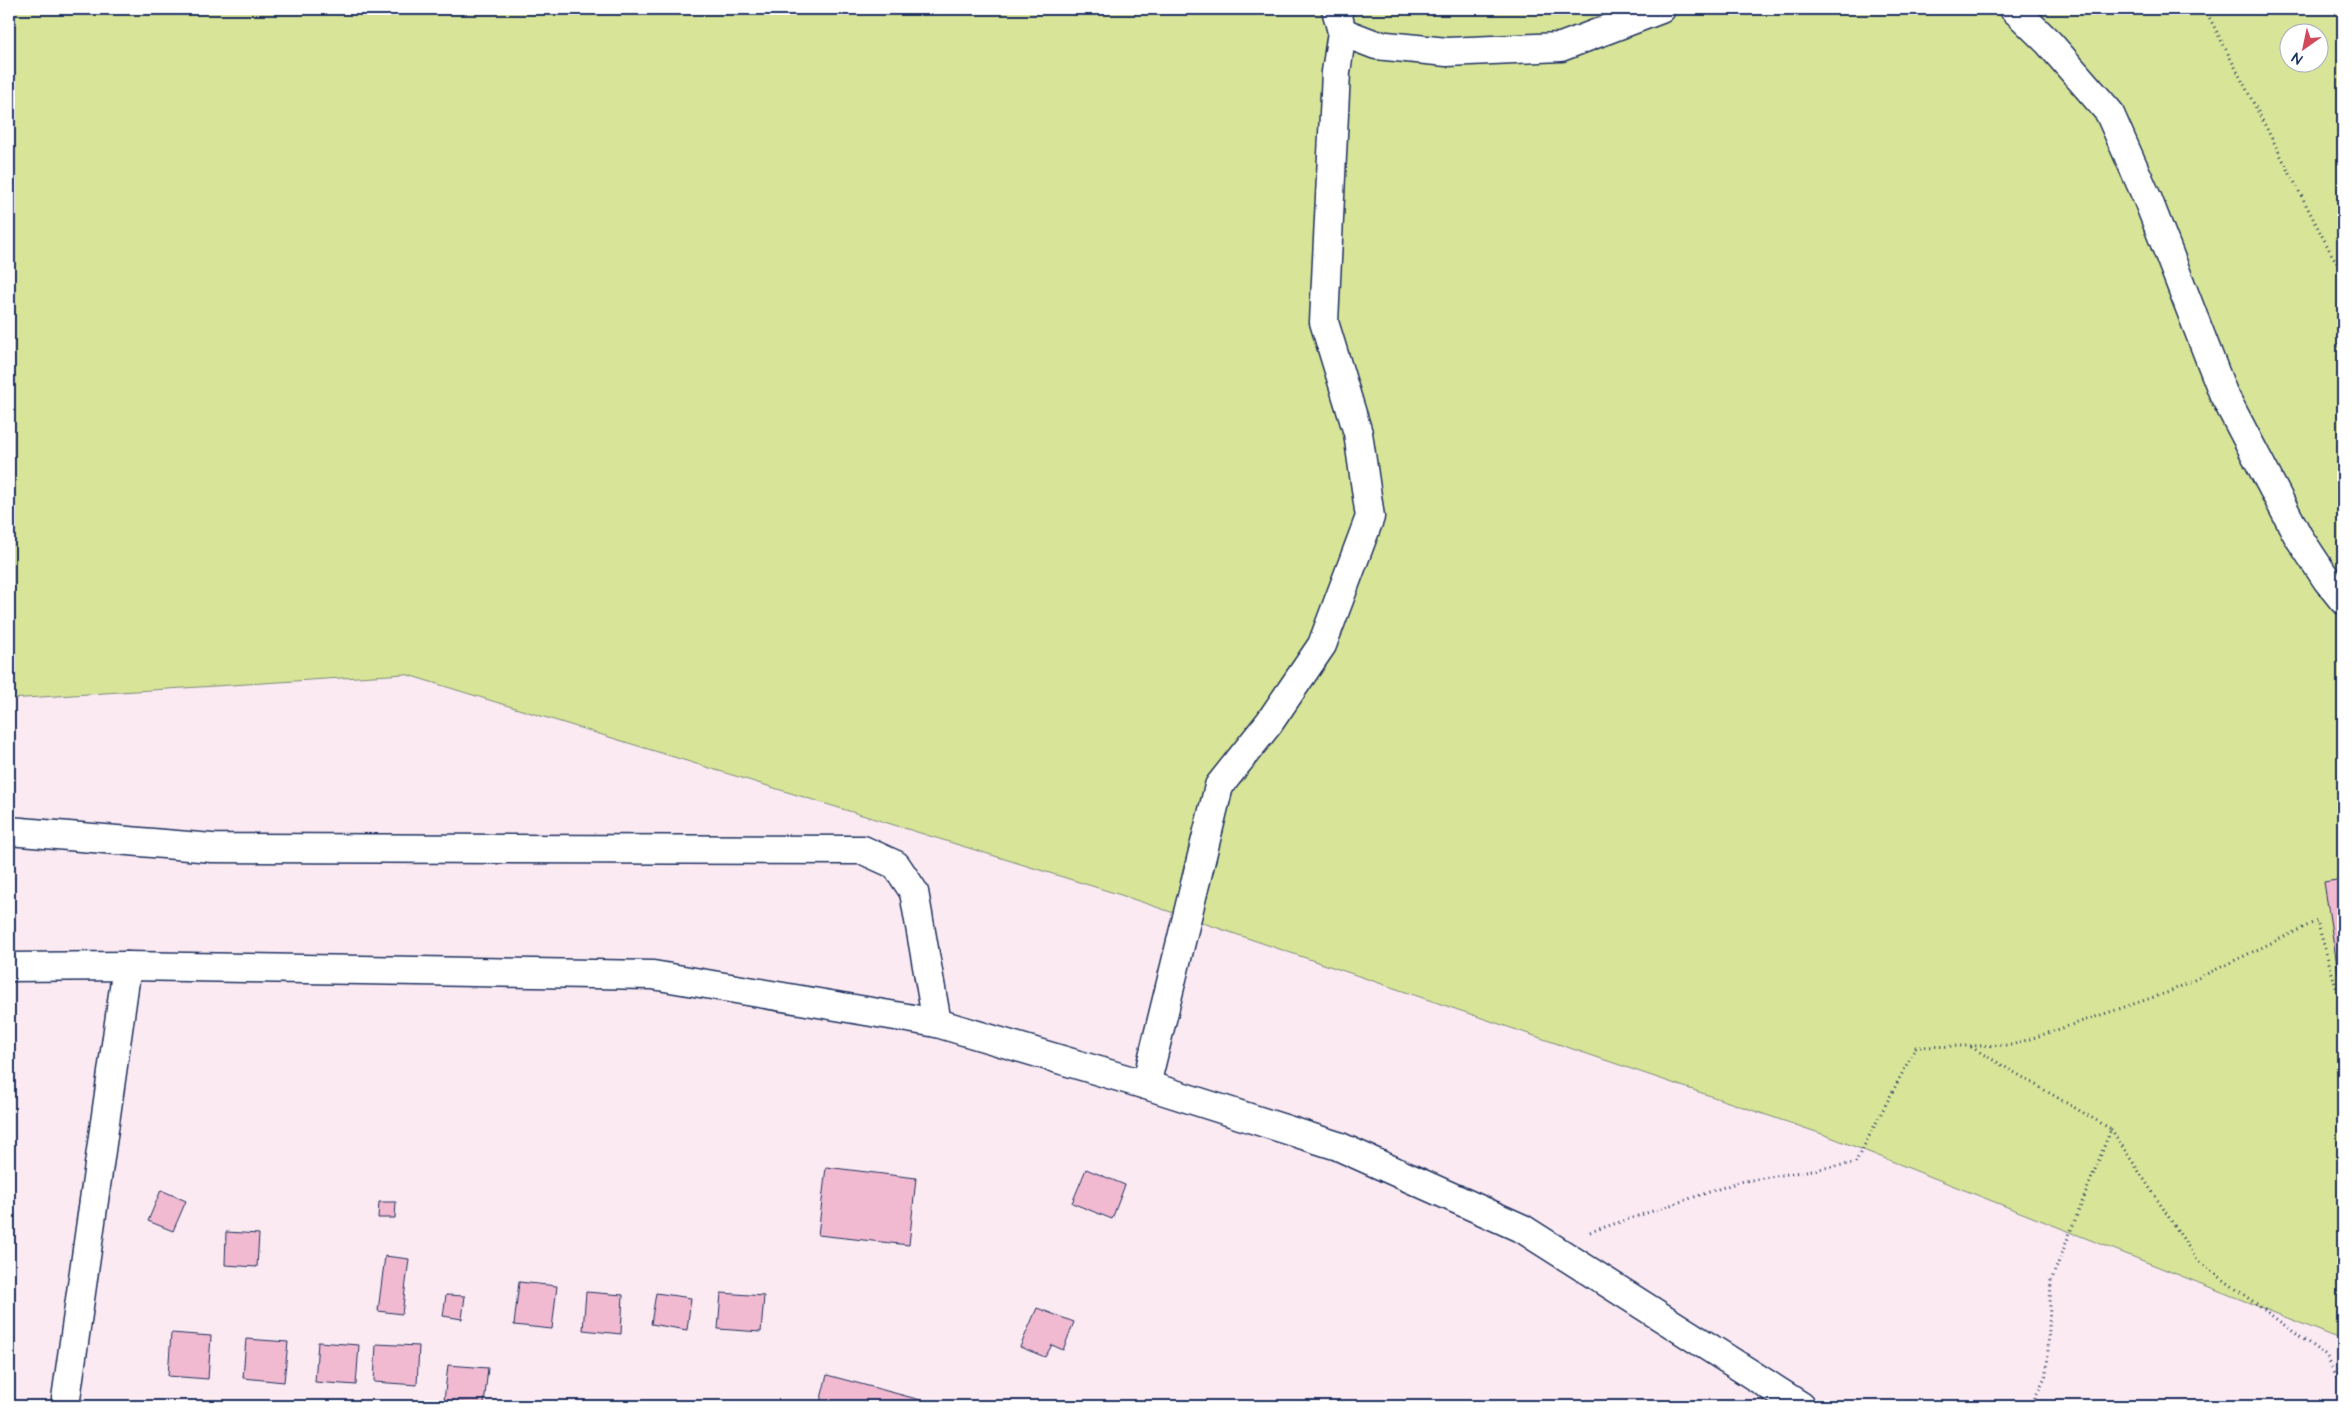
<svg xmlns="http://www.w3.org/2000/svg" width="2352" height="1415" viewBox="0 0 2352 1415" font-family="'Architects Daughter',sans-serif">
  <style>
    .green { fill: #d8e598; stroke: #7a8a7b; fill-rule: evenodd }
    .building { fill: #f1bad1; stroke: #1b2f5e }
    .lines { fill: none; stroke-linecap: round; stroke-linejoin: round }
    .minor-casing { stroke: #1b2f5e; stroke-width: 31 }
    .secondary-casing { stroke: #1b2f5e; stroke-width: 31 }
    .path { stroke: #1b2f5e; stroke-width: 3; stroke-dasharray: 1 4; stroke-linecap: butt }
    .minor { stroke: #fff; stroke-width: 28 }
    .secondary { stroke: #fff; stroke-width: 28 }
  </style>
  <rect width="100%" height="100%" fill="#fbeaf1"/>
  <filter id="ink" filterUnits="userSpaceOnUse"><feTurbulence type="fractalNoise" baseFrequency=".02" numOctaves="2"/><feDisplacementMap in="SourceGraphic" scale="10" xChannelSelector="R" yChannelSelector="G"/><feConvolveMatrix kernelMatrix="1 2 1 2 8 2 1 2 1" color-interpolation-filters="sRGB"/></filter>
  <g filter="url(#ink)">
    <path class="green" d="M 9,9 L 2343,9 L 2343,1340 L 1828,1136 L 1121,895 L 405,674 L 9,699 ZM 2290,32 L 2320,32 L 2320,62 L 2290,62 Z"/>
    <path class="building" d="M 2343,879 L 2343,983 L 2340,984 L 2324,882 Z
      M 826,1167 L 916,1178 L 909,1245 L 818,1235 Z
      M 1086,1169 L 1125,1185 L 1112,1219 L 1072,1203 Z
      M 161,1190 L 186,1201 L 173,1231 L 148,1221 Z
      M 379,1202 L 396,1202 L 395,1218 L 378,1218 Z
      M 226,1232 L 259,1234 L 257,1267 L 225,1265 Z
      M 385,1256 L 409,1259 L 402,1314 L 378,1311 Z
      M 519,1282 L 557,1286 L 552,1329 L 514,1325 Z
      M 586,1292 L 623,1295 L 621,1334 L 583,1330 Z
      M 656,1293 L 691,1298 L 687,1330 L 651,1324 Z
      M 721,1293 L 764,1296 L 761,1332 L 718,1329 Z
      M 446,1295 L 465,1296 L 462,1319 L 443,1316 Z
      M 1037,1308 L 1074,1322 L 1063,1350 L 1052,1345 L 1045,1357 L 1020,1347 Z
      M 171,1333 L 211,1336 L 208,1379 L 168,1376 Z
      M 246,1339 L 288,1342 L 284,1382 L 243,1378 Z
      M 318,1342 L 359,1345 L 356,1385 L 315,1382 Z
      M 376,1344 L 419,1346 L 417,1385 L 374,1382 Z
      M 448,1365 L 488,1368 L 484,1405 L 444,1401 Z
      M 827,1375 L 928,1402 L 927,1406 L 819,1406 Z"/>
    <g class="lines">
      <g class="minor-casing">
        <path id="minor" d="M 1336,9 L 1342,32 L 1376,45 L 1447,52 L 1561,47 L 1661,9
          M 2014,9 L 2049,43 L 2109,112 L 2148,200 L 2223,393 L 2298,536 L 2327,580 L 2343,600
          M 9,831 L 212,848 L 863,850 L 896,865 L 914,892 L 937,1023
          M 1146,1085 L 1219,786 L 1269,723 L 1322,645 L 1370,517 L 1358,433 L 1324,322 L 1336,72 L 1342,32
          M 65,1406 L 127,966"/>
      </g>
      <g class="secondary-casing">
        <path id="secondary" d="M 9,967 L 127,966 L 653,975 L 937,1023 L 1146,1085 L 1338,1146 L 1523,1229 L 1801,1406"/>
      </g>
      <path class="path" d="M 2205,9 L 2332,255 L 2343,272
        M 1971,1047 L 2111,1129 L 2051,1281 L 2047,1373 L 2031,1406
        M 2111,1129 L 2197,1260 L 2326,1356 L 2343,1387
        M 1590,1232 L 1739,1182 L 1855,1163 L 1916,1047 L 2012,1045 L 2169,992 L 2317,921 L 2338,994 L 2343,994"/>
      <use href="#minor" class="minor"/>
      <use href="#secondary" class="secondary"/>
    </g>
  </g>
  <rect width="2352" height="1415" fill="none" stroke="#fff" stroke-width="30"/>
  <rect x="15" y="15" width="2322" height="1385" fill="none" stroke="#1b2f5e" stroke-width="2" filter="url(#ink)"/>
  <g transform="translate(2304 48) rotate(213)"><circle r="24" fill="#ffffff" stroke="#a4acbf"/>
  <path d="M0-4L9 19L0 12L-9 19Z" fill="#d1495b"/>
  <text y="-8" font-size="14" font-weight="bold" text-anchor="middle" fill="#1b2f5e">N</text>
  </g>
</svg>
